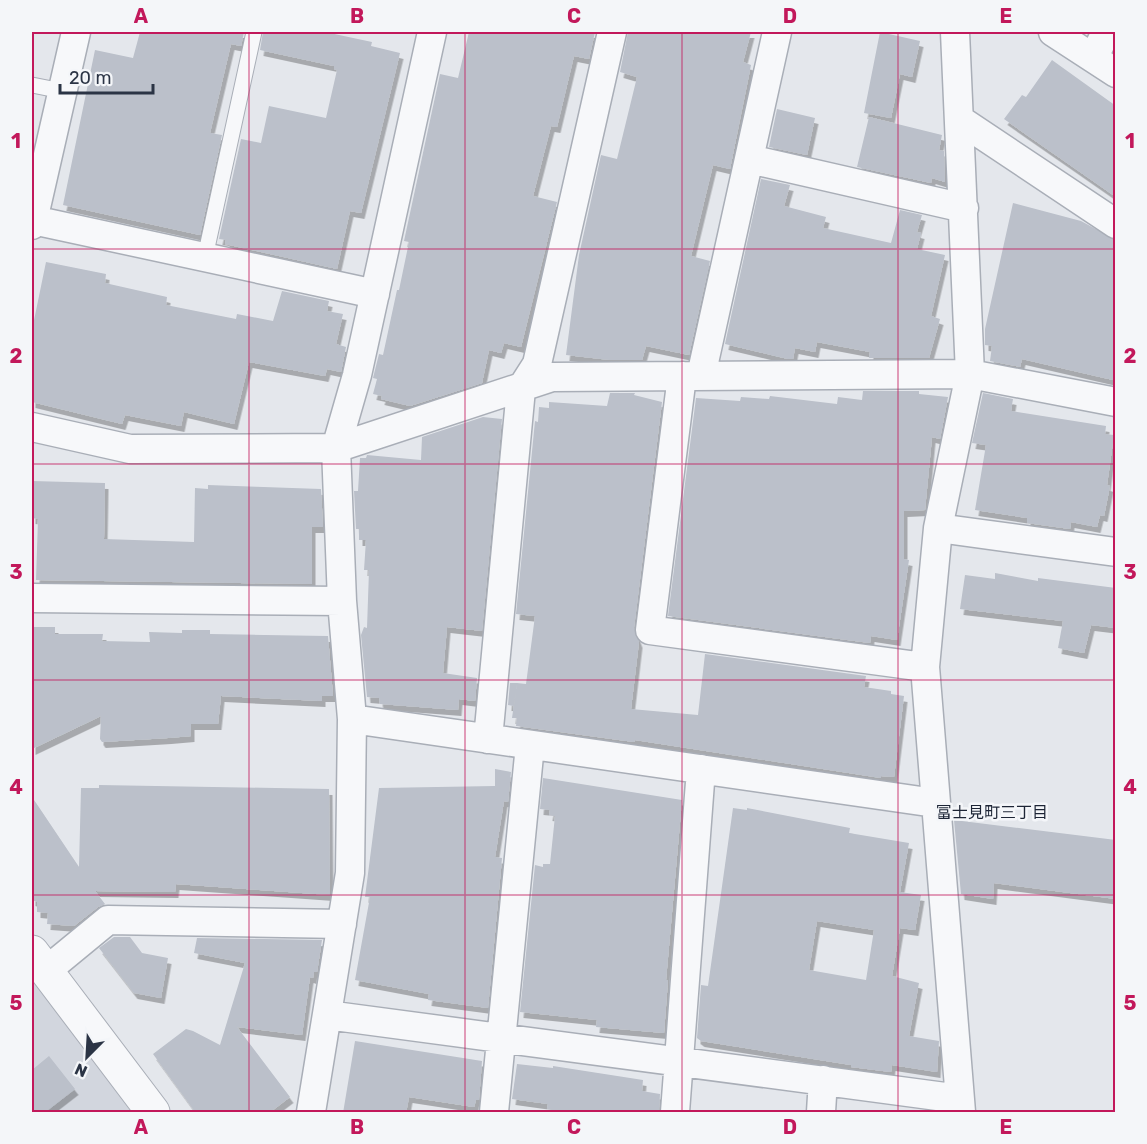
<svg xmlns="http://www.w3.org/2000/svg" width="1147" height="1144" viewBox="0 0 1147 1144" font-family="Rubik,'Noto Sans JP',sans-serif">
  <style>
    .built { fill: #d2d6de }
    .building { fill: #bbc0ca; fill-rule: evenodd; filter: url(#shadow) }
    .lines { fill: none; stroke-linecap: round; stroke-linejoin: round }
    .service-casing { stroke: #a9aeb7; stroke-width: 17 }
    .minor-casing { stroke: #a9aeb7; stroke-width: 31 }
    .tertiary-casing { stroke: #a9aeb7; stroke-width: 35 }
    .service { stroke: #f7f8fa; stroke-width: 15 }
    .minor { stroke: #f7f8fa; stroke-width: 28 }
    .tertiary { stroke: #f7f8fa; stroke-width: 33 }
    .grid { fill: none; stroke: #c2185b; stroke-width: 1.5; stroke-opacity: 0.55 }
    .labels { text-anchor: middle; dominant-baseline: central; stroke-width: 5; stroke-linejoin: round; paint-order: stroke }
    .neighbourhood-label { font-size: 16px; fill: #1d2536; stroke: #f4f6f9 }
    .neatline { fill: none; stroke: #c2185b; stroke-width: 2 }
    .grid-label { font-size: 20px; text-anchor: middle; font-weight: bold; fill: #c2185b }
  </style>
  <defs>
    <filter id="shadow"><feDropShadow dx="3.5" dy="6" stdDeviation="0" flood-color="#0004"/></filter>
  </defs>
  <rect width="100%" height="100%" fill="#e4e7ec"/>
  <path class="built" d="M 32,977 L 137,1112 L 32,1112 Z"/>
  <path class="building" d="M 140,32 L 244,32 L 241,46 L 231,44 L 210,133 L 222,135 L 200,235 L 63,205 L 95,50 L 133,58 Z
    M 263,32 L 325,32 L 372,42 L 371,46 L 400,53 L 361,213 L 350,211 L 337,269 L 225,244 L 226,240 L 219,239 L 241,139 L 261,143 L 269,106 L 326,118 L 337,70 L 334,69 L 334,66 L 260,50 Z
    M 469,32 L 595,32 L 589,59 L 574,56 L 557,127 L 551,126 L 533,196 L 557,202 L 521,347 L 504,343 L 501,353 L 489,350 L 482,383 L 410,406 L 381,399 L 382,396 L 373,394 L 377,379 L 373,378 L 379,354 L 383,355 L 397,290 L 399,290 L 409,242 L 404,241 L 440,74 L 458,78 Z
    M 628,32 L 751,32 L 743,62 L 751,65 L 730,169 L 713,165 L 691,256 L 710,261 L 689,355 L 646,346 L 642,360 L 610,360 L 566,355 L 579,255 L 601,155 L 617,159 L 637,77 L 620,72 Z
    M 880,32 L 920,41 L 912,77 L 900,74 L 891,118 L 864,113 Z
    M 1052,60 L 1116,106 L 1116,197 L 1004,119 L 1022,95 L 1026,97 Z
    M 777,109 L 815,118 L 807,155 L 769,147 Z
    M 869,117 L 942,135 L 939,150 L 944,151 L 945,182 L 932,178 L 931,183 L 857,167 Z
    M 761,179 L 790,185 L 784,206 L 826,217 L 823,228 L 891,243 L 900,210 L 922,215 L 917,232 L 921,233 L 917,249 L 945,255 L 931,316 L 940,319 L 929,358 L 869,358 L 870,352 L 817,342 L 815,352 L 795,348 L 793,359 L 788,359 L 725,344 Z
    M 1013,203 L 1081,221 L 1116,240 L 1113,380 L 1022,359 L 1020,367 L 990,361 L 992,346 L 985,345 L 985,329 Z
    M 46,262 L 106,274 L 105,283 L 167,297 L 166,305 L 236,319 L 237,314 L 273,321 L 282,291 L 329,301 L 327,311 L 343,314 L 336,344 L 346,347 L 341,372 L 327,369 L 325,376 L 249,362 L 234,424 L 184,412 L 181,426 L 125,415 L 122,424 L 32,402 L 32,330 Z
    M 863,391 L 919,391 L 919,394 L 948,397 L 940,439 L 932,437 L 925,510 L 904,511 L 904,559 L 909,560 L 897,640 L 871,636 L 870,643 L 668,616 L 696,398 L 740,401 L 741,397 L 769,399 L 770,396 L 837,404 L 838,397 L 862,400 Z
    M 610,393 L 635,393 L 634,395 L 662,402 L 634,628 L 639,642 L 631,709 L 698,715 L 705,654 L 866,676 L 864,687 L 891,691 L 891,694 L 904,696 L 894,777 L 881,776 L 881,778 L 635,740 L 634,742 L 516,726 L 517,718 L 512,718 L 517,683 L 526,684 L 535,616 L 516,614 L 535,421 L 538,422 L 539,407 L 549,408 L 549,402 L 607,406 Z
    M 983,393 L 1013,399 L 1011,411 L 1106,426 L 1105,434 L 1114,435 L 1107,485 L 1110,486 L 1104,516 L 1100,515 L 1097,527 L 1071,522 L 1070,529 L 1027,523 L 1027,518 L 975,510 L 986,445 L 972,443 Z
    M 483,417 L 502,419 L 482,631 L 447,627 L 443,673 L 477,678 L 475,701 L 459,699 L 458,710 L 380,704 L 379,698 L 367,697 L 361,635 L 364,627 L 367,628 L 369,570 L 364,570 L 366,540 L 359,540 L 359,529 L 356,529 L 354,491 L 358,491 L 360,458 L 366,458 L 367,455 L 421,460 L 422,437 Z
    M 32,481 L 105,483 L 104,539 L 194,542 L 195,488 L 208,489 L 208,485 L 321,489 L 323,527 L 312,527 L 312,584 L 36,580 L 38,519 L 32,518 Z
    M 995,573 L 1038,581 L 1038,578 L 1116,588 L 1116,628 L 1091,625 L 1084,653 L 1058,648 L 1063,621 L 960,609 L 965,575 L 995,579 Z
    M 32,627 L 55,627 L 55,634 L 103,634 L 102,641 L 150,642 L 149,632 L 182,633 L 182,630 L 210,630 L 210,634 L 328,636 L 333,696 L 322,696 L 322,701 L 221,696 L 218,724 L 191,724 L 191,736 L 168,738 L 102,742 L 100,739 L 101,716 L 32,749 Z
    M 510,683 L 517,683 L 514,706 L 508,705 Z
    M 495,769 L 511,772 L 508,802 L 504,801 L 495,857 L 502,858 L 488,1008 L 428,1000 L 429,994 L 355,980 L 370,897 L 365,897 L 379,788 L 495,786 Z
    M 543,778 L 682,800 L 666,980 L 668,980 L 664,1033 L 596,1027 L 597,1020 L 520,1012 L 535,865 L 543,867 L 543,864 L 550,864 L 555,816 L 549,815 L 550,810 L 540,809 Z
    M 99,785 L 329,789 L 330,895 L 176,884 L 175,892 L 95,891 L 105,904 L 98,907 L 74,926 L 47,924 L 48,913 L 37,912 L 37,902 L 32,900 L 32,797 L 79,867 L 81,788 L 99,788 Z
    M 733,808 L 747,810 L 747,808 L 850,828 L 849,833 L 909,843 L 900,892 L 921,895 L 915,930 L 900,928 L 892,976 L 919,983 L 909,1036 L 939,1041 L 937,1072 L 892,1065 L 891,1072 L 851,1067 L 851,1065 L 701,1041 L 697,1038 L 701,985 L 708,986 ZM 817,921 L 874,930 L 866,980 L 809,970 Z
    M 954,820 L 1116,840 L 1116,899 L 994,883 L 993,899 L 961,894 Z
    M 114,937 L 130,937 L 142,953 L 168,958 L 161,998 L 134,993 L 99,948 Z
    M 197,938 L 322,940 L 317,972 L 314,972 L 313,978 L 310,977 L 302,1035 L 237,1027 L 290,1097 L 269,1113 L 196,1113 L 153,1054 L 186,1029 L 193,1031 L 220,1045 L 245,963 L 194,953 Z
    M 355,1041 L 482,1061 L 479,1100 L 476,1100 L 474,1107 L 409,1097 L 406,1113 L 343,1113 Z
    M 49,1056 L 75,1089 L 44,1113 L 32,1113 L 32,1070 Z
    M 517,1064 L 553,1068 L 553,1066 L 643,1080 L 642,1091 L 660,1094 L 659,1113 L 569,1113 L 547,1109 L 548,1104 L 512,1099 Z"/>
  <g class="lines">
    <g class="service-casing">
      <path id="service" d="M 32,85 L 62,91
        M 205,257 L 254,32"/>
    </g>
    <g class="minor-casing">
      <path id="minor" d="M 955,32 L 970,374 L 938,528 L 925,667 L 961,1112
        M 1053,32 L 1116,73
        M 1094,57 L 1106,32
        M 960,120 L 1116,224
        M 749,159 L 964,208
        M 33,220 L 375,294
        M 32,225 L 76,32
        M 682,376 L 650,630 L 925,667
        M 701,376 L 777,32
        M 32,427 L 130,449 L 336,448 L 552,377 L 970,374 L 1116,402
        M 938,528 L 1116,552
        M 32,598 L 342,601
        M 352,719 L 935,803
        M 488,739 L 521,389 L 537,364 L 612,32
        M 46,971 L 108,920 L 342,924
        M 327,1015 L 960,1099
        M 311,1112 L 350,873 L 352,719 L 342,601 L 336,448 L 357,375 L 432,32
        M 494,1112 L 530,745
        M 675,1112 L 701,769
        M 821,1112 L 823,1080"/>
    </g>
    <g class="tertiary-casing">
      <path id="tertiary" d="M 32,952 L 153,1112"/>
    </g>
    <use href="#service" class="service"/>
    <use href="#minor" class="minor"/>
    <use href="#tertiary" class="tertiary"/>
  </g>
  <path class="grid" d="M 249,32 L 249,1112M 465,32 L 465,1112M 682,32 L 682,1112M 898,32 L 898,1112M 32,249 L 1116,249M 32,464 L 1116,464M 32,680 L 1116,680M 32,895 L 1116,895"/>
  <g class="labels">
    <g class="neighbourhood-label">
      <text x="992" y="812">富士見町三丁目</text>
    </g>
  </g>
  <rect width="1147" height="1144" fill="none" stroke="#f4f6f9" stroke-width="66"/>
  <g transform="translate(87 1057) rotate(204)" stroke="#f4f6f9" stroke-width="4.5" paint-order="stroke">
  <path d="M0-4.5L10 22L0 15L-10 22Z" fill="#2b3445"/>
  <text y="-9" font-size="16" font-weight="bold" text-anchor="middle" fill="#2b3445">N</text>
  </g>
  <path d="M60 84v9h93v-9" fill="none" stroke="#2b3445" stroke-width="3"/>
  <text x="69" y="84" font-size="18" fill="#2b3445" stroke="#f4f6f9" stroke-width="4.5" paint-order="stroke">20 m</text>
  <rect x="33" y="33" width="1081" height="1078" class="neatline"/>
  <g class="grid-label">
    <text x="141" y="23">A</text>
    <text x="357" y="23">B</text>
    <text x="574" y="23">C</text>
    <text x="790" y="23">D</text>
    <text x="1006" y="23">E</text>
    <text x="16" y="148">1</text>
    <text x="1130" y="148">1</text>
    <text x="16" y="363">2</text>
    <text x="1130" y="363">2</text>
    <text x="16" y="579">3</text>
    <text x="1130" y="579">3</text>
    <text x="16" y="794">4</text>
    <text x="1130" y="794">4</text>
    <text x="16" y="1010">5</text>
    <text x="1130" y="1010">5</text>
    <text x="141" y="1134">A</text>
    <text x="357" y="1134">B</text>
    <text x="574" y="1134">C</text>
    <text x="790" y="1134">D</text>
    <text x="1006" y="1134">E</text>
  </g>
</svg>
